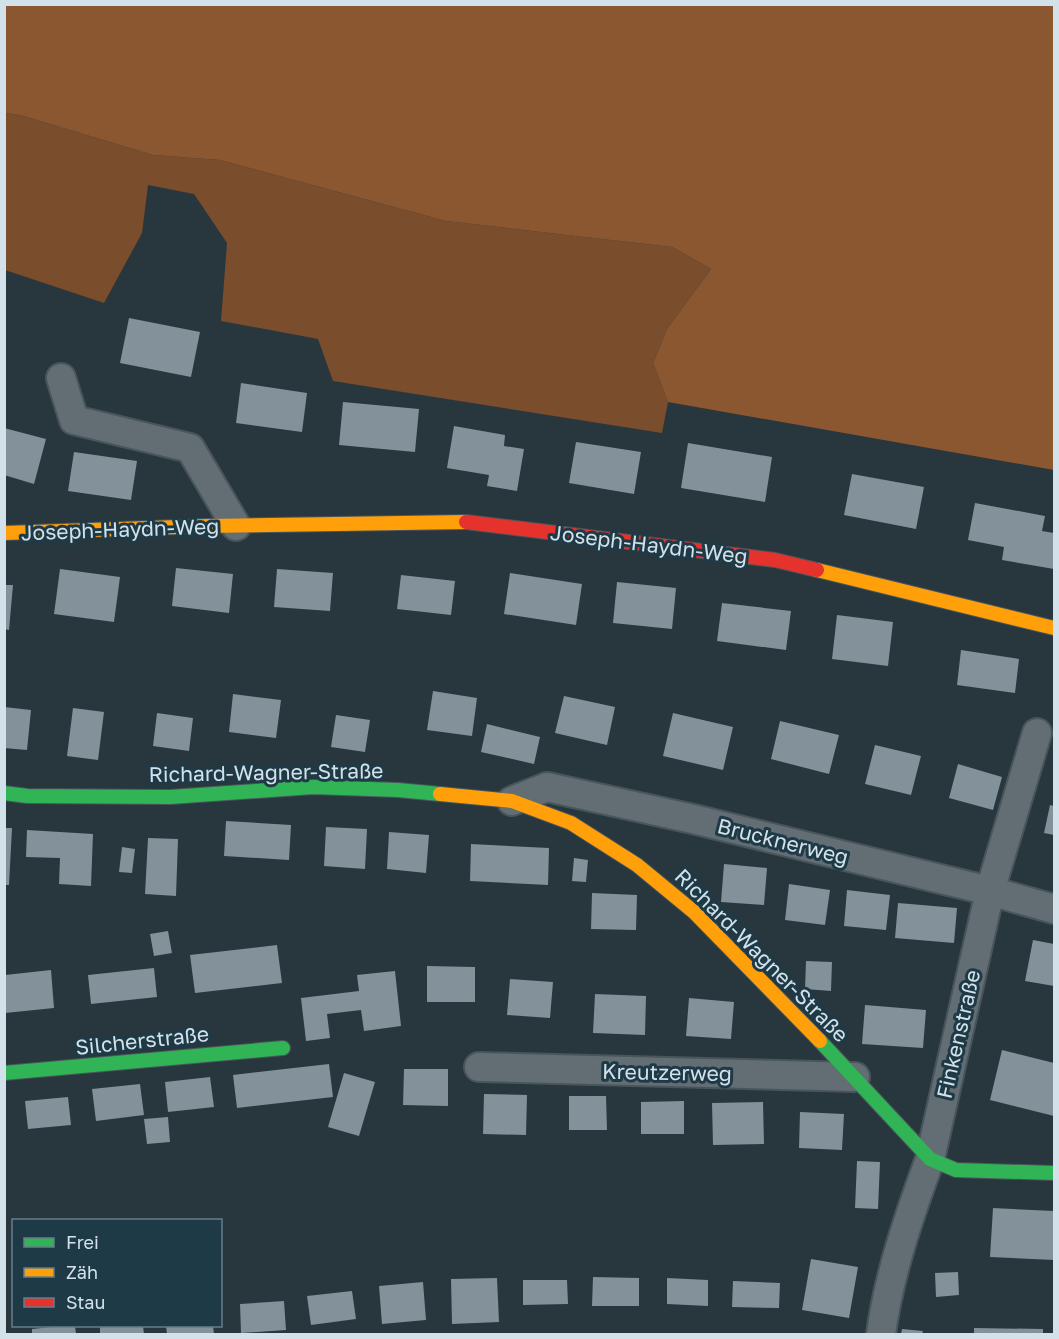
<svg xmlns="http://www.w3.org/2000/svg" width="1059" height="1339" viewBox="0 0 1059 1339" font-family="'Golos Text',sans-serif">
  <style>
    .green { fill: #7a4d2d }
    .forest { fill: #8a5731 }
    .building { fill: #82919a }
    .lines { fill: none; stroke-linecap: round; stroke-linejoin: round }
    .street-casing { stroke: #48555b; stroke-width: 32 }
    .fast-casing { stroke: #48555b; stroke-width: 16 }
    .slow-casing { stroke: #48555b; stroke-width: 16 }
    .jam-casing { stroke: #48555b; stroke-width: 16 }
    .street { stroke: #626d74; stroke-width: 28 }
    .fast { stroke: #30b455; stroke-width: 14 }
    .slow { stroke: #ff9f0a; stroke-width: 14 }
    .jam { stroke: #e5322d; stroke-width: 14 }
    .labels { text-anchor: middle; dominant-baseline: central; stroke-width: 6; stroke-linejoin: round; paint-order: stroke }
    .street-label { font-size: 21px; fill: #d3e2ea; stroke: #1f3a47 }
  </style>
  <rect width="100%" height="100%" fill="#28363e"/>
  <path class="green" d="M 5,113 L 20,115 L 153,155 L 220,160 L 446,221 L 672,247 L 711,269 L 667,329 L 653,363 L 668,402 L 662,433 L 333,381 L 318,339 L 221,321 L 227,243 L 194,194 L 148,185 L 142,233 L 104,303 L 5,270 Z"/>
  <path class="forest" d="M 5,4 L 1054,5 L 1054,470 L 668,402 L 653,363 L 667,329 L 711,269 L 672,247 L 446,221 L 220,160 L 153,155 L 20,115 L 5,113 Z"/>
  <path class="building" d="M 129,318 L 200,332 L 191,377 L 120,363 Z
    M 241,383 L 307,393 L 302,432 L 236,423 Z
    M 343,402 L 419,409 L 415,452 L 339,445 Z
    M 454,426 L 505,435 L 504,446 L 524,449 L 517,491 L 487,486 L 489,475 L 447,468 Z
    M 4,428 L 46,439 L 34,484 L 4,475 Z
    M 576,442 L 641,452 L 634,494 L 569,483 Z
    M 688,443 L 772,457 L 765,502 L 681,488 Z
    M 74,452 L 137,461 L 131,500 L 68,491 Z
    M 852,474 L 924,487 L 916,529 L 844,515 Z
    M 975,503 L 1045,516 L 1042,531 L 1054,533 L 1054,569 L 1002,560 L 1004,547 L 968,540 Z
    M 176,568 L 233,574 L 229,613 L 172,606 Z
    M 60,569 L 120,577 L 114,622 L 54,614 Z
    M 277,569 L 333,573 L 330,611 L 274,607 Z
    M 510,573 L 582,584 L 576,625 L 504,614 Z
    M 401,575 L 455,581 L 451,615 L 397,609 Z
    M 617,582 L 676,588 L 672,629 L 613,623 Z
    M 4,585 L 13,585 L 9,630 L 4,629 Z
    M 722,603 L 791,611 L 786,650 L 717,641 Z
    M 837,615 L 893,622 L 888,666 L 832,659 Z
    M 961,650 L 1019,659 L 1015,693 L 957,685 Z
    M 433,691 L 477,698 L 472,736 L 427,730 Z
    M 233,694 L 281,700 L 276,738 L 229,732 Z
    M 564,696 L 615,707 L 607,745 L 555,733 Z
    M 4,707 L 31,710 L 27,750 L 4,748 Z
    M 73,708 L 104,712 L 98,760 L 67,756 Z
    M 157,713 L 193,718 L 189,751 L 153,746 Z
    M 673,713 L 733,727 L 723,770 L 663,756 Z
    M 336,715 L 370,720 L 365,752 L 331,747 Z
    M 780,721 L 839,735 L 829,774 L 771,759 Z
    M 487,724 L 540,737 L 534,764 L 481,752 Z
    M 875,745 L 921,756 L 911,795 L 865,784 Z
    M 958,764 L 1002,777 L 993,810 L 949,798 Z
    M 1050,805 L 1054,806 L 1054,835 L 1044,833 Z
    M 226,821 L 291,825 L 289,860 L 224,856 Z
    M 326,827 L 367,829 L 365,869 L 324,866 Z
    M 4,828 L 12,828 L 9,885 L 4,885 Z
    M 27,830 L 93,834 L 91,886 L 59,884 L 60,858 L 26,857 Z
    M 389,832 L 429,835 L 426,873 L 387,869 Z
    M 148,838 L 178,839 L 176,896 L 145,894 Z
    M 471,844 L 549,848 L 548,885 L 470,881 Z
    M 122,847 L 135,849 L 132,873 L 119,872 Z
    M 574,858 L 588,860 L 586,882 L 572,881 Z
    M 724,864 L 767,868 L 764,905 L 721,902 Z
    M 789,884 L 830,890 L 825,925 L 785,920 Z
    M 847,890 L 890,895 L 886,930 L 844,926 Z
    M 592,893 L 637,895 L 636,930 L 591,929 Z
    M 898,903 L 957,908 L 954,943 L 895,938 Z
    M 168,931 L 172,953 L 154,956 L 150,934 Z
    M 1033,940 L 1054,944 L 1054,986 L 1025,981 Z
    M 277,945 L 282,983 L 195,993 L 190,955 Z
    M 806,961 L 832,962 L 831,991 L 805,989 Z
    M 427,966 L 475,967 L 475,1002 L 427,1002 Z
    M 154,968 L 157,997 L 91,1004 L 88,975 Z
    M 51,970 L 54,1008 L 5,1013 L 5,975 Z
    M 395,971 L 401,1026 L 364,1031 L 361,1010 L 327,1014 L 330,1038 L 306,1041 L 301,998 L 359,991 L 357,975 Z
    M 510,979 L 553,982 L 550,1018 L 507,1015 Z
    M 595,994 L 646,996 L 645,1035 L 593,1033 Z
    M 689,998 L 734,1002 L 731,1039 L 686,1036 Z
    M 865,1005 L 926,1010 L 923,1048 L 862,1044 Z
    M 1002,1050 L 1054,1063 L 1054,1116 L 990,1100 Z
    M 329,1064 L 333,1097 L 237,1108 L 233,1075 Z
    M 404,1069 L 448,1069 L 448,1106 L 403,1105 Z
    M 344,1073 L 375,1082 L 359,1136 L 328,1127 Z
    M 210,1077 L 214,1107 L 168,1112 L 165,1082 Z
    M 140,1084 L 144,1115 L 96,1121 L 92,1089 Z
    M 484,1094 L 527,1095 L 526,1135 L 483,1134 Z
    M 569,1096 L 606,1096 L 607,1130 L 569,1130 Z
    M 68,1097 L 71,1125 L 28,1129 L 25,1101 Z
    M 684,1101 L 684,1134 L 641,1134 L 641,1102 Z
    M 763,1102 L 764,1144 L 713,1145 L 712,1103 Z
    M 800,1112 L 844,1114 L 842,1150 L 799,1148 Z
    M 168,1117 L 170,1142 L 147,1144 L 144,1119 Z
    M 857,1161 L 880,1162 L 878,1209 L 855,1208 Z
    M 993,1208 L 1054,1211 L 1054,1260 L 990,1257 Z
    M 811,1259 L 858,1267 L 849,1318 L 802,1310 Z
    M 958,1272 L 959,1295 L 936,1297 L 935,1273 Z
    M 593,1277 L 639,1278 L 639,1306 L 592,1306 Z
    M 497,1278 L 499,1322 L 452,1324 L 451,1279 Z
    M 667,1278 L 708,1280 L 708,1306 L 667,1304 Z
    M 523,1280 L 567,1280 L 568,1304 L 523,1305 Z
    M 733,1281 L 780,1283 L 779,1308 L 732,1307 Z
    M 423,1282 L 426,1320 L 382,1324 L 379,1286 Z
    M 352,1291 L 356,1319 L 311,1325 L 307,1296 Z
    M 284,1301 L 286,1330 L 241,1333 L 240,1304 Z
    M 61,1326 L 75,1326 L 76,1334 L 32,1334 L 32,1329 Z
    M 100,1326 L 143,1326 L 144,1334 L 100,1334 Z
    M 166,1326 L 213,1326 L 214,1334 L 167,1334 Z
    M 974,1328 L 1043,1329 L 1043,1334 L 974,1334 Z
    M 902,1329 L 923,1331 L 922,1334 L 901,1334 Z"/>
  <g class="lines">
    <g class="street-casing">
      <path id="street" d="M 61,378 L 74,420 L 190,448 L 236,526
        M 512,801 L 547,787 L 693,819 L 990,891 L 1054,909
        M 479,1067 L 855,1077
        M 881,1334 C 889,1274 909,1216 930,1159 L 990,891 L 1037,733"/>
    </g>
    <g class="fast-casing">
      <path id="fast" d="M 4,793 L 27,796 L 170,797 L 313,787 L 398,790 L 440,794
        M 820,1041 L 930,1159 L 956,1170 L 1054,1173
        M 4,1073 L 283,1048"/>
    </g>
    <g class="slow-casing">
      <path id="slow" d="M 4,533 L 207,526 L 466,522
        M 817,570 L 1054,628
        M 440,794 L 512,801 L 571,823 L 637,865 L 694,912 L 820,1041"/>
    </g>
    <g class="jam-casing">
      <path id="jam" d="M 466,522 L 775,560 L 817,570"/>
    </g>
    <use href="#street" class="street"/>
    <use href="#fast" class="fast"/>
    <use href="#slow" class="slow"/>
    <use href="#jam" class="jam"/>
  </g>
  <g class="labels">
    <g class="street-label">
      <text transform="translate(120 529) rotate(-2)">Joseph-Haydn-Weg</text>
      <text transform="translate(649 544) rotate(7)">Joseph-Haydn-Weg</text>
      <text transform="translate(266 772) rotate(-1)">Richard-Wagner-Straße</text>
      <text transform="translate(783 841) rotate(14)">Brucknerweg</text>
      <text transform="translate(762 955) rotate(45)">Richard-Wagner-Straße</text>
      <text transform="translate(958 1034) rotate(-77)">Finkenstraße</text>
      <text transform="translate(142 1040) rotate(-6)">Silcherstraße</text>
      <text transform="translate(667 1072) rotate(1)">Kreutzerweg</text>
    </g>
  </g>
  <rect width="1059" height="1339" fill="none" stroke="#d3e2ea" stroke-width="12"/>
  <rect x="12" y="1219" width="210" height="108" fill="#1f3a47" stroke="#677d88" stroke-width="1.5"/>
  <rect x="24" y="1238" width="30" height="9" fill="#30b455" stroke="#677d88" stroke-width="1.5"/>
  <text x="66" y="1249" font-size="18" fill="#d3e2ea">Frei</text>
  <rect x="24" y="1268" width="30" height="9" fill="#ff9f0a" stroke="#677d88" stroke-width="1.5"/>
  <text x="66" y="1279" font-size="18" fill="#d3e2ea">Zäh</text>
  <rect x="24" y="1298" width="30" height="9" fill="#e5322d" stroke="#677d88" stroke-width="1.5"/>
  <text x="66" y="1309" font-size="18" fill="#d3e2ea">Stau</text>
</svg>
